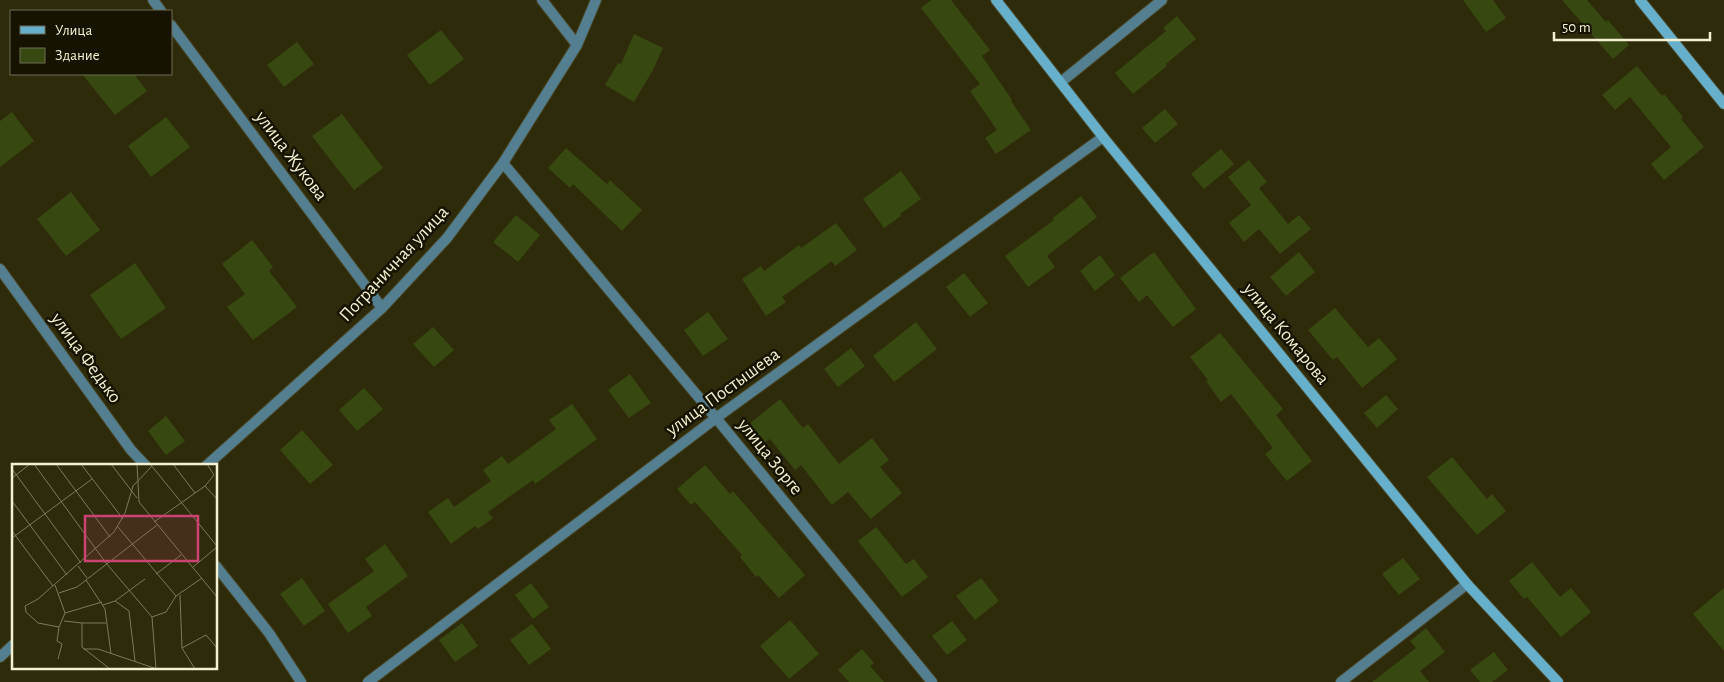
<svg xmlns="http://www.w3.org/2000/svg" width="1724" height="682" viewBox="0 0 1724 682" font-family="'Alegreya Sans',sans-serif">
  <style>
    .building { fill: #374810 }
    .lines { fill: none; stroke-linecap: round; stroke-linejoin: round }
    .street-casing { stroke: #4a4727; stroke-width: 12 }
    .secondary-casing { stroke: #4a4727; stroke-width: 12 }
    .street { stroke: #537f90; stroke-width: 10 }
    .secondary { stroke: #66b0cb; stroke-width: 10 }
    .labels { text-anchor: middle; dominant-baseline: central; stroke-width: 5; stroke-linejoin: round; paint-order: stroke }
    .street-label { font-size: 19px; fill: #f3f1d2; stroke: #161300 }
    .inset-road { fill: none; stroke: #7d7a5b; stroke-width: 1 }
    .view { fill: #cc4373; fill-opacity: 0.15; stroke: #cc4373; stroke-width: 2.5 }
    .inset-edge { fill: none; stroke: #f3f1d2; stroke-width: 2.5 }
  </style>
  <rect width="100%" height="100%" fill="#2e2b0b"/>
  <path class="building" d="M 931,0 L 951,0 L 990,50 L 982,56 L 1012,100 L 1011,101 L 1031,130 L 996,154 L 985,138 L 997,130 L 970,91 L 980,84 L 921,8 Z
    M 1463,0 L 1493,0 L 1506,18 L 1486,32 Z
    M 1562,0 L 1587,0 L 1606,22 L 1608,20 L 1629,45 L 1613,59 Z
    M 1177,16 L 1196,39 L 1166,64 L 1167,66 L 1133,94 L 1115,73 L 1166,31 L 1163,28 Z
    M 441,30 L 464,59 L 430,85 L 407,55 Z
    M 634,34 L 663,48 L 653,70 L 634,102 L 605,85 L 618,63 L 621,64 Z
    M 297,42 L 314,64 L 284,87 L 267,65 Z
    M 1637,66 L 1662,96 L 1664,94 L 1683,117 L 1681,119 L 1704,147 L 1664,180 L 1651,164 L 1671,147 L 1630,97 L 1615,110 L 1602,95 Z
    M 82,74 L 134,74 L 147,91 L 115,115 Z
    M 1165,109 L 1178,124 L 1155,143 L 1142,128 Z
    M 12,112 L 34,141 L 0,167 L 0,121 Z
    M 342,114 L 383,168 L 354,190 L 312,136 Z
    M 166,117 L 190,147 L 151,177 L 128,146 Z
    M 566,148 L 607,184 L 610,180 L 642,210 L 622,231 L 573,184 L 570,188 L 548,168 Z
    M 1221,149 L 1234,164 L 1204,189 L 1191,174 Z
    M 1249,160 L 1267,182 L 1259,188 L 1288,224 L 1299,215 L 1311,229 L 1280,254 L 1259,229 L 1244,242 L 1229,223 L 1251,205 L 1228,177 Z
    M 901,171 L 921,199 L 900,214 L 901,216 L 884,228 L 863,199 Z
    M 71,192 L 100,230 L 66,256 L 37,219 Z
    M 1081,196 L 1097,217 L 1047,256 L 1055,267 L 1028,287 L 1005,256 L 1054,220 L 1053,218 Z
    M 516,215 L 540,235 L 518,262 L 493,242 Z
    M 836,223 L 857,250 L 835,266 L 832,261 L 782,297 L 786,302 L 766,316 L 742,279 L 761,266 L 764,271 L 799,245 L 801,248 Z
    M 252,240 L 273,267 L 269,271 L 297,307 L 253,340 L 227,307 L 245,294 L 222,264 Z
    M 1154,252 L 1196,309 L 1173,327 L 1147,295 L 1139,302 L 1120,278 Z
    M 1299,252 L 1315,272 L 1286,296 L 1270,277 Z
    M 1100,255 L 1115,275 L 1095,291 L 1080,271 Z
    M 135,263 L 166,308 L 121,339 L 90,295 Z
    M 964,273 L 988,303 L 970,317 L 946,287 Z
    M 1335,308 L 1368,347 L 1379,338 L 1397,359 L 1362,388 L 1337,357 L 1333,360 L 1308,330 Z
    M 708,312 L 728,339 L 703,356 L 684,330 Z
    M 916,322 L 937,349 L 894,382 L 873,356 Z
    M 433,327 L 454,350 L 434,367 L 413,344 Z
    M 1220,333 L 1283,409 L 1276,415 L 1312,461 L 1287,481 L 1265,454 L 1273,448 L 1231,394 L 1221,402 L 1206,381 L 1208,380 L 1190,357 Z
    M 851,348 L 865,366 L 838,387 L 824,369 Z
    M 630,374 L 651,403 L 629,418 L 608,390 Z
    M 364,388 L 383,409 L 357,431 L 339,410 Z
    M 1386,395 L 1398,409 L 1377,428 L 1364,413 Z
    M 780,399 L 803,428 L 808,424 L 839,464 L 872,438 L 889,460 L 880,467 L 902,493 L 871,519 L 848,492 L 832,505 L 801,465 L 795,470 L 770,439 L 764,443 L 749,424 Z
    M 572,404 L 597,439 L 535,484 L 533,480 L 488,512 L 493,518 L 478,529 L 475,526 L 451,544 L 428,512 L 448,498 L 454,507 L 491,481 L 483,470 L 502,456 L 508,464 L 556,429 L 549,420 Z
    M 166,416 L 185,441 L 166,455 L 148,431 Z
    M 302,430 L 333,465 L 310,484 L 280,450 Z
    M 1452,457 L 1487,499 L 1492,494 L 1506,511 L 1477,535 L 1427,477 Z
    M 705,465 L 730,494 L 733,491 L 805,575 L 779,598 L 758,575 L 756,577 L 740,557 L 742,555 L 695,502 L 691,505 L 677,489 Z
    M 876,527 L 906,564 L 914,559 L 928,577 L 902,597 L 858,541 Z
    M 385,544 L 408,576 L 366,607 L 372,616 L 348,633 L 328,604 L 374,571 L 365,559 Z
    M 1403,558 L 1420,579 L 1399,595 L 1382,574 Z
    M 1532,562 L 1560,597 L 1571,588 L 1591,612 L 1561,637 L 1527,597 L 1524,599 L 1509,581 Z
    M 302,578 L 325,611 L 304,626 L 280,594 Z
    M 981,578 L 999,601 L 975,620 L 956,596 Z
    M 531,583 L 549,607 L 533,619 L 515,595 Z
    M 1724,588 L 1724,651 L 1693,614 Z
    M 790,620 L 819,654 L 789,679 L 760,646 Z
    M 952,621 L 967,640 L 947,655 L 932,636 Z
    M 462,623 L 478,646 L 455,662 L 439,640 Z
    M 532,624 L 551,649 L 529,665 L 510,640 Z
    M 1426,628 L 1445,652 L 1420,671 L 1429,682 L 1372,682 L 1416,648 L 1410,641 Z
    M 862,649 L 874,663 L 870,666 L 884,682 L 849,682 L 838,670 Z
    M 1494,652 L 1508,670 L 1492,682 L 1480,682 L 1470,670 Z"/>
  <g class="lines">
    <g class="street-casing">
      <path id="street" d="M 153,0 L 161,11
        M 542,0 L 577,45
        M 171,25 L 382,308
        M 1061,82 L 1162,0
        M 503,163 L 716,418 L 932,682
        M 0,269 L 131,450 L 146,466
        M 206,466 L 382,308 L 447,238 L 503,163 L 577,45 L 596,0
        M 216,566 L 269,633 L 301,682
        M 0,657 L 14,644
        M 368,682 L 716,418 L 1103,137
        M 1341,682 L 1467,584"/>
    </g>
    <g class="secondary-casing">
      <path id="secondary" d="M 996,0 L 1103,137 L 1467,584 L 1558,682
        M 1640,0 L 1724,104"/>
    </g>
    <use href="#street" class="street"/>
    <use href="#secondary" class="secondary"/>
  </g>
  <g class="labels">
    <g class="street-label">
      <text transform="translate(291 156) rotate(53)">улица Жукова</text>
      <text transform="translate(394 264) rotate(-47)">Пограничная улица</text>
      <text transform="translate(1286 334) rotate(51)">улица Комарова</text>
      <text transform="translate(86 358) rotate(54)">улица Федько</text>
      <text transform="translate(723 392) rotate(-36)">улица Постышева</text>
      <text transform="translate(770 457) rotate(51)">улица Зорге</text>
    </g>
  </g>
  <g transform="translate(12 464)">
    <rect width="205" height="205" fill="#2e2b0b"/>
    <path class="inset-road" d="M 22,0 L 94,99 L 140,153 L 154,148 L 164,132 L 190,114M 44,0 L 98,73M 69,0 L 111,55M 99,0 L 125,34M 125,0 L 127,38 L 205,133M 138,0 L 205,82M 161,0 L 183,29M 0,5 L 69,99M 0,14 L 18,0M 193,22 L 205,35M 0,37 L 55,111M 142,58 L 193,22 L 202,11 L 195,0M 106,63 L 164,132M 0,67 L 41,122M 0,74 L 80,15M 66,102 L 75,114M 181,103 L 205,83M 144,110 L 169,91M 74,116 L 93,145 L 99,190M 43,121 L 53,149 L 47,163 L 45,177 L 50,180 L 46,195M 47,129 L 65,123 L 145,61M 168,131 L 170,184 L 183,205M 103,137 L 117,147 L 123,197M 91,141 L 103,137 L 133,115M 53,149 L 90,138M 140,153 L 144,205M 52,157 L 70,159 L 70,183 L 98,205M 70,159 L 94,159M 47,163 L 26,159 L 14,148 L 13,142 L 26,135 L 102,68 L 113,49 L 121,22 L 140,2M 170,184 L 194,171 L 205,184M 71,185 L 86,185 L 145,205"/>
    <path class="view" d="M 73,52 L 186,52 L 186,97 L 73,97 Z"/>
    <rect width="205" height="205" class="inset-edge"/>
  </g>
  <rect x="10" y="10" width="162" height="65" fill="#161300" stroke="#6e6c54"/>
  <rect x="20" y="26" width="25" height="8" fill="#66b0cb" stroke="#6e6c54"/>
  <text x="55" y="35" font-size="15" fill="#f3f1d2">Улица</text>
  <rect x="20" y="48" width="25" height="15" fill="#374810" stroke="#6e6c54"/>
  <text x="55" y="60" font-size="15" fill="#f3f1d2">Здание</text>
  <path d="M1554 32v8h156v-8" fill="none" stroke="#f3f1d2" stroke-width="2.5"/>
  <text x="1562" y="32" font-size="15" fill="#f3f1d2" stroke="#161300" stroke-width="4" paint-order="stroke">50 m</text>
</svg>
